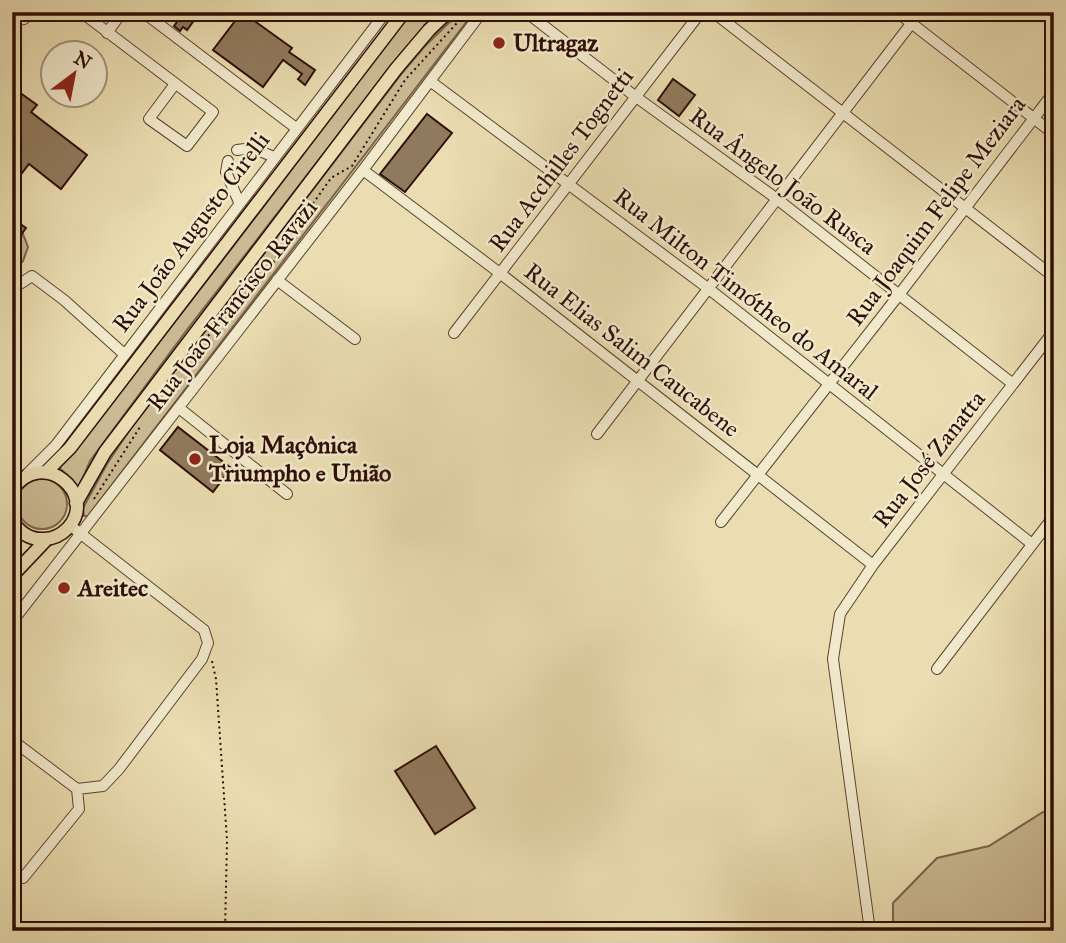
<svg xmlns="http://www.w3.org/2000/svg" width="1066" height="943" viewBox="0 0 1066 943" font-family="'IM FELL Great Primer',serif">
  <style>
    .green { fill: #caba93; stroke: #7c644b; stroke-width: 2 }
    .building { fill: #907a5d; stroke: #2e0e03; stroke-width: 2 }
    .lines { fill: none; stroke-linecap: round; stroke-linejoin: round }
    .minor-casing { stroke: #5d422e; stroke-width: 12 }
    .major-casing { stroke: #2e0e03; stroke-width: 15 }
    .path { stroke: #2e0e03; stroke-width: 2; stroke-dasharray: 2 3.5; stroke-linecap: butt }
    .minor { stroke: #f1e9cc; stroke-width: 10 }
    .major { stroke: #eaddb1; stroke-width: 12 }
    .poi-dot { fill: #8f2418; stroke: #f1e9cc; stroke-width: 2.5 }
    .labels { text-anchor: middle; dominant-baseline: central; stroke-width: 5; stroke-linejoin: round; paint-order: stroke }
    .poi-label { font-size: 24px; font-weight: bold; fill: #2e0e03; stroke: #f1e9cc; text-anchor: start }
    .street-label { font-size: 24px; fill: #2e0e03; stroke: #f1e9cc }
  </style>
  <rect width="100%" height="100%" fill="#eaddb1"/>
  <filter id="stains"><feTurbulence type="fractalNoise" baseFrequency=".00286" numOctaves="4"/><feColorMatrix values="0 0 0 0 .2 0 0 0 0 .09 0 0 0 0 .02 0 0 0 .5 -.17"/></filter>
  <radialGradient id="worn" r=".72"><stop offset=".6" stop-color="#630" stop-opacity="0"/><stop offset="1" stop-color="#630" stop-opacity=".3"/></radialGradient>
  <path class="green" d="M 409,12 L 441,12 L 391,67 L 186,331 L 90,461 L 79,487 L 77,487 L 59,467 L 65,461 C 183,314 297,164 409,12 Z
    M 460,12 L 474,12 L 88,516 L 84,516 L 83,508 L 107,464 L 135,422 L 403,72 L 425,46 Z
    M 23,234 L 28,247 L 23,261 L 12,272 L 12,249 Z
    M17 504a25 25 0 1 1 50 0a25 25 0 1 1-50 0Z
    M 1043,812 L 1054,812 L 1054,931 L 893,931 L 893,903 L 937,858 L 989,846 Z"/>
  <path class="building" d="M 184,12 L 200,12 L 187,30 L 183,27 L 180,31 L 174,26 Z
    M 242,12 L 292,48 L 289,52 L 315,70 L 305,85 L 298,79 L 302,74 L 283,60 L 263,87 L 213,50 Z
    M 673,79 L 695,95 L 679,116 L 658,100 Z
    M 12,87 L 37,105 L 31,112 L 87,155 L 61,189 L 29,164 L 12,186 Z
    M 427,114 L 452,133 L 405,192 L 380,174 Z
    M 12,218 L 26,228 L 12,247 Z
    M 178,427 L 231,468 L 213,492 L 160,450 Z
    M 436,746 L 475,808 L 435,834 L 395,771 Z"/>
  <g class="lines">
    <g class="minor-casing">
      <path id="minor" d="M 81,12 L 213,112 L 187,146 L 149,119 L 175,84
        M 143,12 L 296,128
        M 526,12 L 636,97 L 777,199 L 1013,384
        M 713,12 L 1054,277
        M 897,12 L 1054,134
        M 12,21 L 24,19 L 31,12
        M 107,33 L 122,12
        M 430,81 L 709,289 L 1032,544
        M 237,150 L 253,148 L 274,157
        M 228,161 L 226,172 L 239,202
        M 363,170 L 501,274 L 873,565
        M 277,280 L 355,339
        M 12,289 L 32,276 L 64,300 L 124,354
        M 454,333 L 701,12
        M 179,408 L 287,494
        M 597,434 L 920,12
        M 27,474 L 56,445 L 386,12
        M 721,522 L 898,296 L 1054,92
        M 12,622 L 363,170 L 482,12
        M 937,669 L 1054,516
        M 12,740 L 77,789
        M 12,879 L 23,878 L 79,809 L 77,789 L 103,786 L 119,769 L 202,659 L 208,643 L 204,630 L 76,530
        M 870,931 L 833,659 L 840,614 L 873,565 L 1054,331"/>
    </g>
    <g class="major-casing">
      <path id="major" d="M 46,472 L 70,448 L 404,12
        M 12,490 C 42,446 99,494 68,528 C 61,535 53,539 44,539 C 30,540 20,533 12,521
        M 76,503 L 105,452 L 396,69 L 429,30 L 448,12
        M 12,576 L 47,539"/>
    </g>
    <path class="path" d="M 208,336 L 250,290 L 266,277 L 283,243 L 291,235 L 331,178 L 352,166 L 405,80 L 467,12
      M 94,499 L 140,427
      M 212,661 L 216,679 L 227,840 L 225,931"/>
    <use href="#minor" class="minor"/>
    <use href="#major" class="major"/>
  </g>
  <g class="poi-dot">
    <circle cx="499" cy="43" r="7"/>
    <circle cx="195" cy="459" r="7"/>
    <circle cx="64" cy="588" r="7"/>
  </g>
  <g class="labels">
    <g class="poi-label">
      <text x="513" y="43">Ultragaz</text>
      <text x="209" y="445">Loja Maçônica<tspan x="209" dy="28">Triumpho e União</tspan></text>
      <text x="78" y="588">Areitec</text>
    </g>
    <g class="street-label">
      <text transform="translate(561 160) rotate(-53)">Rua Acchilles Tognetti</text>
      <text transform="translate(783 181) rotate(37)">Rua Ângelo João Rusca</text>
      <text transform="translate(936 211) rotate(-53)">Rua Joaquim Felipe Meziara</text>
      <text transform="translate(191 232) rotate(-53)">Rua João Augusto Cirelli</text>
      <text transform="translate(746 294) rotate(38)">Rua Milton Timótheo do Amaral</text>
      <text transform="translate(232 305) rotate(-52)">Rua João Francisco Ravazi</text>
      <text transform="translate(632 350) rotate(38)">Rua Elias Salim Caucabene</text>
      <text transform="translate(929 459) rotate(-52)">Rua José Zanatta</text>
    </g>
  </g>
  <rect width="1066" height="943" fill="none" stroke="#eaddb1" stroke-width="42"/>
  <rect x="14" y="14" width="1038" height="915" fill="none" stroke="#2e0e03" stroke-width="3.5"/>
  <rect x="21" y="21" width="1024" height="901" fill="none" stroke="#2e0e03" stroke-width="2"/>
  <g transform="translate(74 74) rotate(32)"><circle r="33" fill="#f1e9cc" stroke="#a3917c" stroke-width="2"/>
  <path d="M0-5L12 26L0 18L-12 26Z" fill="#8f2418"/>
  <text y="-10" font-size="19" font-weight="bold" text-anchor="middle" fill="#2e0e03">N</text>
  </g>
  <rect width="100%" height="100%" filter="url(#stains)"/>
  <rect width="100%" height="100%" fill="url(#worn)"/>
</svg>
